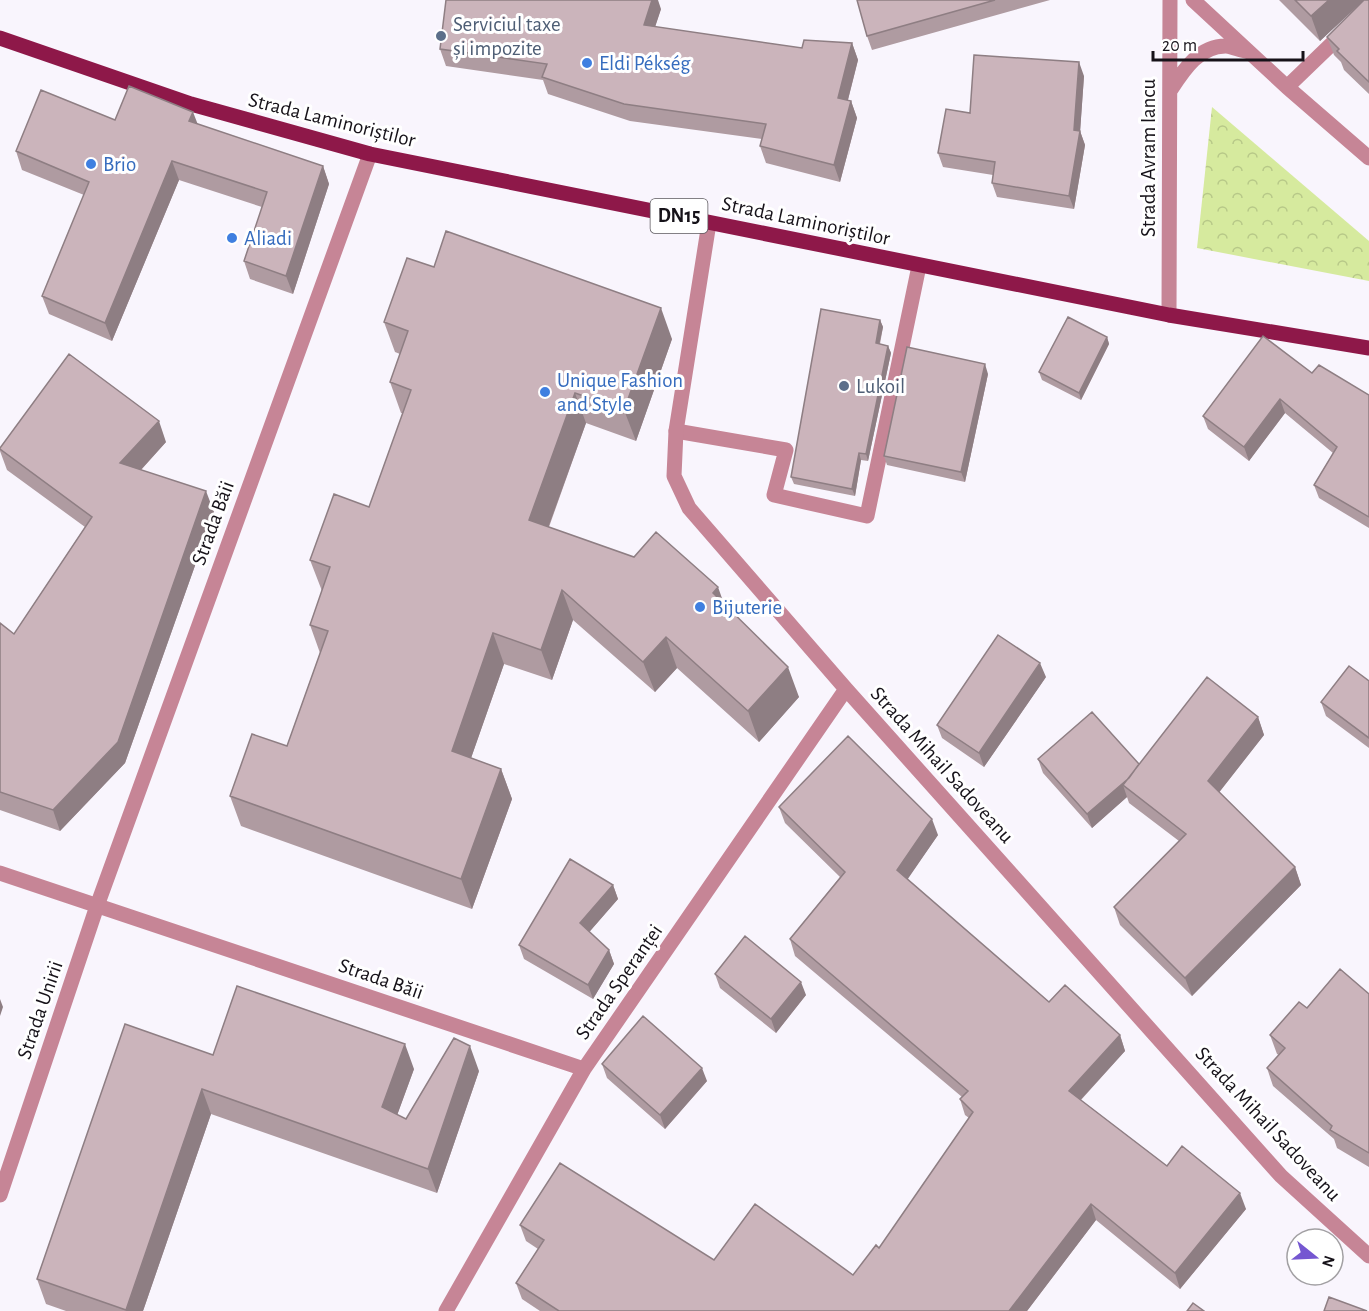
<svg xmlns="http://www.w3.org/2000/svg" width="1369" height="1311" viewBox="0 0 1369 1311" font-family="'Alegreya Sans',sans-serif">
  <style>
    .forest { fill: url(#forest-crowns) }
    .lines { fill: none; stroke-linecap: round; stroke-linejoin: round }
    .lane { stroke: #c68596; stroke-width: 15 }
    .street { stroke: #c68596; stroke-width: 15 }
    .primary { stroke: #8e1849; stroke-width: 15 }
    .wall { fill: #af9ba1 }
    .shaded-wall { fill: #8e7e83 }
    .building { fill: #cbb4bb; stroke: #8e7e83; stroke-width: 1.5 }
    .service-dot { fill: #5c6f8a; stroke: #fff; stroke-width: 2 }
    .shop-dot { fill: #3f7fe0; stroke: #fff; stroke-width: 2 }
    .labels { text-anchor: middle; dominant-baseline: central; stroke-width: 6; stroke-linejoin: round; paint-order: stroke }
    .shield { fill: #fff; stroke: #5c595e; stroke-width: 1.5 }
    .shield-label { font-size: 20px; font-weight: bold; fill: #161219 }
    .service-label { font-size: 21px; fill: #4e5e75; stroke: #fff; text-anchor: start }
    .shop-label { font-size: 21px; fill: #366cbe; stroke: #fff; text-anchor: start }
    .street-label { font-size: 21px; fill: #161219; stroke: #fff }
  </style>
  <defs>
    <pattern id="forest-crowns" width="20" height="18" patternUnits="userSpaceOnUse" patternTransform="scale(1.5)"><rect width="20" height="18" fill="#d6ea9e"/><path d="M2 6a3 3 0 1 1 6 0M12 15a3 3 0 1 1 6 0" fill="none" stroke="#b7c888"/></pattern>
  </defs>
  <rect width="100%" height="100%" fill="#f9f5fd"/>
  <path class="forest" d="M 1212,107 L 1369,241 L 1369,281 L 1197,248 Z"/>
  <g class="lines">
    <path class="lane" d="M 676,431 L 786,450 L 774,495 L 867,516 L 919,266"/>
    <path class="street" d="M 1193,0 L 1287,87 L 1369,158
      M 1287,87 L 1369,8
      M 1170,91 C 1183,71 1199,45 1227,46 C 1233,47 1240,50 1246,51
      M 709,223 L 676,431 L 674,476 L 689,508 L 846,689 L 1281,1176 L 1369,1256
      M 1169,315 L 1170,0
      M 0,873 L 584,1069
      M 0,1195 L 97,906 L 370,154
      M 446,1311 L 584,1069 L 846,689"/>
    <path class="primary" d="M 0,38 L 191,104 L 370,154 L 1169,315 L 1369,348"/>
  </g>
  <path class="wall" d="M 857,0 L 1050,0 L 872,50 L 867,36 Z
    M 1279,0 L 1364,0 L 1320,41 Z
    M 1369,0 L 1369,94 L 1344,70 L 1341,62 L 1334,55 L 1327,37 Z
    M 661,9 L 655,27 L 802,48 L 852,43 L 858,60 L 848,100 L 851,101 L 857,118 L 840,182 L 766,163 L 760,146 L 762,139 L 630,121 L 548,94 L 543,80 L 446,66 L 440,49 Z
    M 1084,76 L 1080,131 L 1085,145 L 1074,209 L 997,197 L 992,183 L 993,175 L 943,167 L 938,153 L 970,113 Z
    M 115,120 L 197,124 L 323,166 L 329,184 L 293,294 L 250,279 L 244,261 L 262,207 L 179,180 L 112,341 L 49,314 L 42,296 L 84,195 L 22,170 L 16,151 Z
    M 434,267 L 672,339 L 636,441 L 586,423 L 549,527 L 723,602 L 799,697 L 759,742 L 677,668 L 655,692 L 573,620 L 552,680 L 504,664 L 471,758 L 501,769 L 512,799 L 472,909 L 241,826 L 230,796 L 287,746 L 320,653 L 310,625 L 322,591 L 310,560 L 369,507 L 403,413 L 401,413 L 390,382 L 400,354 L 395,352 L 384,322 Z
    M 880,320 L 883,327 L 880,344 L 888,346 L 891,353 L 868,461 L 861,460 L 855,496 L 794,484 L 791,477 Z
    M 1107,337 L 1109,344 L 1081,400 L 1042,380 L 1039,372 Z
    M 1312,373 L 1369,395 L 1369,528 L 1319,498 L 1314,485 L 1333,453 L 1285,413 L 1249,461 L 1208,429 L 1203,416 Z
    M 988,374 L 965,482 L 887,465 L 884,456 Z
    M 166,442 L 141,470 L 214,512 L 125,763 L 60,831 L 0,810 L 0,623 L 14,634 L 85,527 L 7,470 L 0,451 L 0,448 Z
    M 1046,677 L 984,767 L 942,738 L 937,725 Z
    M 1369,681 L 1369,748 L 1326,716 L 1321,702 Z
    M 1258,717 L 1264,735 L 1219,792 L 1295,867 L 1301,885 L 1192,996 L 1120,925 L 1114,907 L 1179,841 L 1129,803 L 1127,797 L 1092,828 L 1043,773 L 1038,759 L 1139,764 Z
    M 779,807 L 938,835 L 907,879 L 1049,1002 L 1120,1035 L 1125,1051 L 1081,1100 L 1167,1166 L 1246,1209 L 1180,1289 L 1096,1220 L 1027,1311 L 540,1311 L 522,1299 L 516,1283 L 538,1249 L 526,1241 L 520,1225 L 714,1260 L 853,1275 L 879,1248 L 969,1118 L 965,1115 L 960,1099 L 962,1097 L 795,956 L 790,939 L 840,877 L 785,823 Z
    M 613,885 L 618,899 L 589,932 L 609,950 L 614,964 L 593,999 L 524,959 L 519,945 Z
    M 715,974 L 806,995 L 776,1033 L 720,988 Z
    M 1369,994 L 1369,1167 L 1337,1148 L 1334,1139 L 1273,1086 L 1267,1068 L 1279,1055 L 1277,1054 L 1270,1035 L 1307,1008 Z
    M 213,1055 L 414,1069 L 397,1115 L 406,1119 L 479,1071 L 437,1193 L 211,1114 L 143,1311 L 66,1311 L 46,1304 L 37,1279 Z
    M 602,1064 L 707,1081 L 665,1129 L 607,1078 Z"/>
  <path class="shaded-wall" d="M 652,0 L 658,0 L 661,9 L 650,42 L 644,25 Z
    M 1329,0 L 1364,0 L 1320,41 L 1311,16 Z
    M 852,43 L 858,60 L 844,115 L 838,98 Z
    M 1079,62 L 1084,76 L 1080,133 L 1080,131 L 1085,145 L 1074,209 L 1069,196 Z
    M 851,101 L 857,118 L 840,182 L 834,165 Z
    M 193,112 L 200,130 L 189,121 Z
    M 172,161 L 179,180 L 112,341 L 105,323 Z
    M 323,166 L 329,184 L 293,294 L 286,276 Z
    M 661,308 L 672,339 L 636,441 L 624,410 Z
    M 880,320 L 883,327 L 878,350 L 876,343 Z
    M 1107,337 L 1109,344 L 1081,400 L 1079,393 Z
    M 888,346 L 891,353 L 868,461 L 866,454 Z
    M 985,364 L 988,374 L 965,482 L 961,472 Z
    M 575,393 L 586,423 L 540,550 L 529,520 Z
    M 1280,399 L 1285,413 L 1249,461 L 1244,447 Z
    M 159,421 L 166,442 L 128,484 L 120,463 Z
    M 859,453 L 861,460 L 855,496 L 852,489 Z
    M 206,491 L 214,512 L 125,763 L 60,831 L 53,810 Z
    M 718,587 L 729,618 L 713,593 Z
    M 562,590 L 573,620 L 552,680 L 541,650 Z
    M 493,633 L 504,664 L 463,781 L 452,751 Z
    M 666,637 L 677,668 L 655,692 L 643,662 Z
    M 1040,663 L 1046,677 L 984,767 L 979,753 Z
    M 788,667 L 799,697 L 759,742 L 748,711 Z
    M 1258,717 L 1264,735 L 1214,799 L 1208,781 Z
    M 1141,767 L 1123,785 L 1127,797 L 1092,828 L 1087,814 Z
    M 501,769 L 512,799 L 472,909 L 461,879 Z
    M 932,819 L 938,835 L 903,886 L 897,870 Z
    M 1295,867 L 1301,885 L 1192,996 L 1185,978 Z
    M 613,885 L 618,899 L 585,937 L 580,923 Z
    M 609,950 L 614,964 L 593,999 L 588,985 Z
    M 801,982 L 806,995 L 776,1033 L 771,1019 Z
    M 0,999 L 3,1007 L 0,1016 Z
    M 1120,1035 L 1125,1051 L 1074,1107 L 1069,1091 Z
    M 405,1044 L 414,1069 L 391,1132 L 382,1107 Z
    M 470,1046 L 479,1071 L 437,1193 L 428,1169 Z
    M 702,1068 L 707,1081 L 665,1129 L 660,1115 Z
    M 202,1089 L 211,1114 L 143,1311 L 126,1311 Z
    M 1240,1193 L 1246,1209 L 1180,1289 L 1175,1273 Z
    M 1091,1204 L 1096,1220 L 1027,1311 L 1009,1311 Z"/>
  <path class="building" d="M 446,0 L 652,0 L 644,25 L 802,48 L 804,40 L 852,43 L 838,98 L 851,101 L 834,165 L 760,146 L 766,124 L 624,104 L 542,77 L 547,64 L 440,49 Z
    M 857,0 L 995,0 L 867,36 Z
    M 1295,0 L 1329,0 L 1311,16 Z
    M 1364,0 L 1369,0 L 1369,82 L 1337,51 L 1339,49 L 1327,37 Z
    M 974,55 L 1079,62 L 1074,130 L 1080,131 L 1069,196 L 992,183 L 995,162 L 938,153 L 946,109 L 970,113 Z
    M 129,86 L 193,112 L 189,121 L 323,166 L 286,276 L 244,261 L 267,192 L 172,161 L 105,323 L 42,296 L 89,182 L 16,151 L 41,90 L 115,120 Z
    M 446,231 L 661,308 L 624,410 L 575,393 L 529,520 L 634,557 L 656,532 L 718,587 L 713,593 L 788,667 L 748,711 L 666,637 L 643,662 L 562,590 L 541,650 L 493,633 L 452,751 L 501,769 L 461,879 L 230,796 L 252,734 L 287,746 L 328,631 L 310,625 L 330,567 L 310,560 L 334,494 L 369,507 L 411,390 L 390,382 L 408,331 L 384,322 L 407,258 L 434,267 Z
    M 821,309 L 880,320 L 876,343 L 888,346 L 866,454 L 859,453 L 852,489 L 791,477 Z
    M 1068,317 L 1107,337 L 1079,393 L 1039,372 Z
    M 1263,336 L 1312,373 L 1319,365 L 1369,395 L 1369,517 L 1314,485 L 1337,447 L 1280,399 L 1244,447 L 1203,416 Z
    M 907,347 L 985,364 L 961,472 L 884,456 Z
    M 69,354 L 159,421 L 120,463 L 206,491 L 118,742 L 53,810 L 0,792 L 0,623 L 14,634 L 92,517 L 0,449 L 0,448 Z
    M 998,635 L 1040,663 L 979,753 L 937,725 Z
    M 1349,666 L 1369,681 L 1369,738 L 1321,702 Z
    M 1207,677 L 1258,717 L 1208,781 L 1295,867 L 1185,978 L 1114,907 L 1186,834 L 1123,785 Z
    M 1092,712 L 1139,764 L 1129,778 L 1087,814 L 1038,759 Z
    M 848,736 L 932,819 L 897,870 L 1049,1002 L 1065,985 L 1120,1035 L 1069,1091 L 1167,1166 L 1182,1146 L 1240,1193 L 1175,1273 L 1091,1204 L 1009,1311 L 559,1311 L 516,1283 L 544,1240 L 520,1225 L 560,1163 L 714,1260 L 755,1204 L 853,1275 L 876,1245 L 879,1248 L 973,1112 L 960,1099 L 968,1091 L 790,939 L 845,872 L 779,807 Z
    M 570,859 L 613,885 L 580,923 L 609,950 L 588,985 L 519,945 Z
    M 745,936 L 801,982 L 771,1019 L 715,974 Z
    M 1340,969 L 1369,994 L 1369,1153 L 1330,1130 L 1332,1126 L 1267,1068 L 1285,1048 L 1270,1035 L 1299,1002 L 1307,1008 Z
    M 237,986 L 405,1044 L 382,1107 L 406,1119 L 454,1038 L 470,1046 L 428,1169 L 202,1089 L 126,1310 L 37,1279 L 125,1024 L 213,1055 Z
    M 643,1016 L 702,1068 L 660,1115 L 602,1064 Z
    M 1329,1297 L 1367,1311 L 1324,1311 Z
    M 1193,1303 L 1204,1311 L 1187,1311 Z"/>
  <g class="service-dot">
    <circle cx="441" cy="36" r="6"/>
    <circle cx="844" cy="386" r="6"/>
  </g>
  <g class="shop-dot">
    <circle cx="587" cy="63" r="6"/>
    <circle cx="91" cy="164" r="6"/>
    <circle cx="232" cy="238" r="6"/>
    <circle cx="545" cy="392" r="6"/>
    <circle cx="700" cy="607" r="6"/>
  </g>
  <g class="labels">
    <rect class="shield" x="650.5" y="199" width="57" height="34" rx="4.5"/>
    <g class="shield-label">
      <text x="679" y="216">DN15</text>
    </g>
    <g class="service-label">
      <text x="453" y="24">Serviciul taxe<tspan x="453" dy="24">și impozite</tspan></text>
      <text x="856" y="386">Lukoil</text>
    </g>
    <g class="shop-label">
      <text x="599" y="63">Eldi Pékség</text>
      <text x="103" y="164">Brio</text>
      <text x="244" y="238">Aliadi</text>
      <text x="557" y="380">Unique Fashion<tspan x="557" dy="24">and Style</tspan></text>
      <text x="712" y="607">Bijuterie</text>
    </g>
    <g class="street-label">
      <text transform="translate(332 120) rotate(14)">Strada Laminoriștilor</text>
      <text transform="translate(1148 158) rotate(-90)">Strada Avram Iancu</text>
      <text transform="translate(806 221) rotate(12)">Strada Laminoriștilor</text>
      <text transform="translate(213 523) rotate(-70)">Strada Băii</text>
      <text transform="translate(942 765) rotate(48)">Strada Mihail Sadoveanu</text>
      <text transform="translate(381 979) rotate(19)">Strada Băii</text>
      <text transform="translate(619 982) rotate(-55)">Strada Speranței</text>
      <text transform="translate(40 1010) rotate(-71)">Strada Unirii</text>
      <text transform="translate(1268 1124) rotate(47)">Strada Mihail Sadoveanu</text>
    </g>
  </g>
  <g transform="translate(1315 1257) rotate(108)"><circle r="28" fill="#ffffff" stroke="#a2a0a3" stroke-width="1.5"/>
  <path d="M0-4.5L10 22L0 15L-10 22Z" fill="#7557d1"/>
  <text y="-9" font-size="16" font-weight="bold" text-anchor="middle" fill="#161219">N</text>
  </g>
  <path d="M1153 51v9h150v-9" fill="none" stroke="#161219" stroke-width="3"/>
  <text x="1162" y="51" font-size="18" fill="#161219" stroke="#ffffff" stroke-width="4.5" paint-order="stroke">20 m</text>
</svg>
